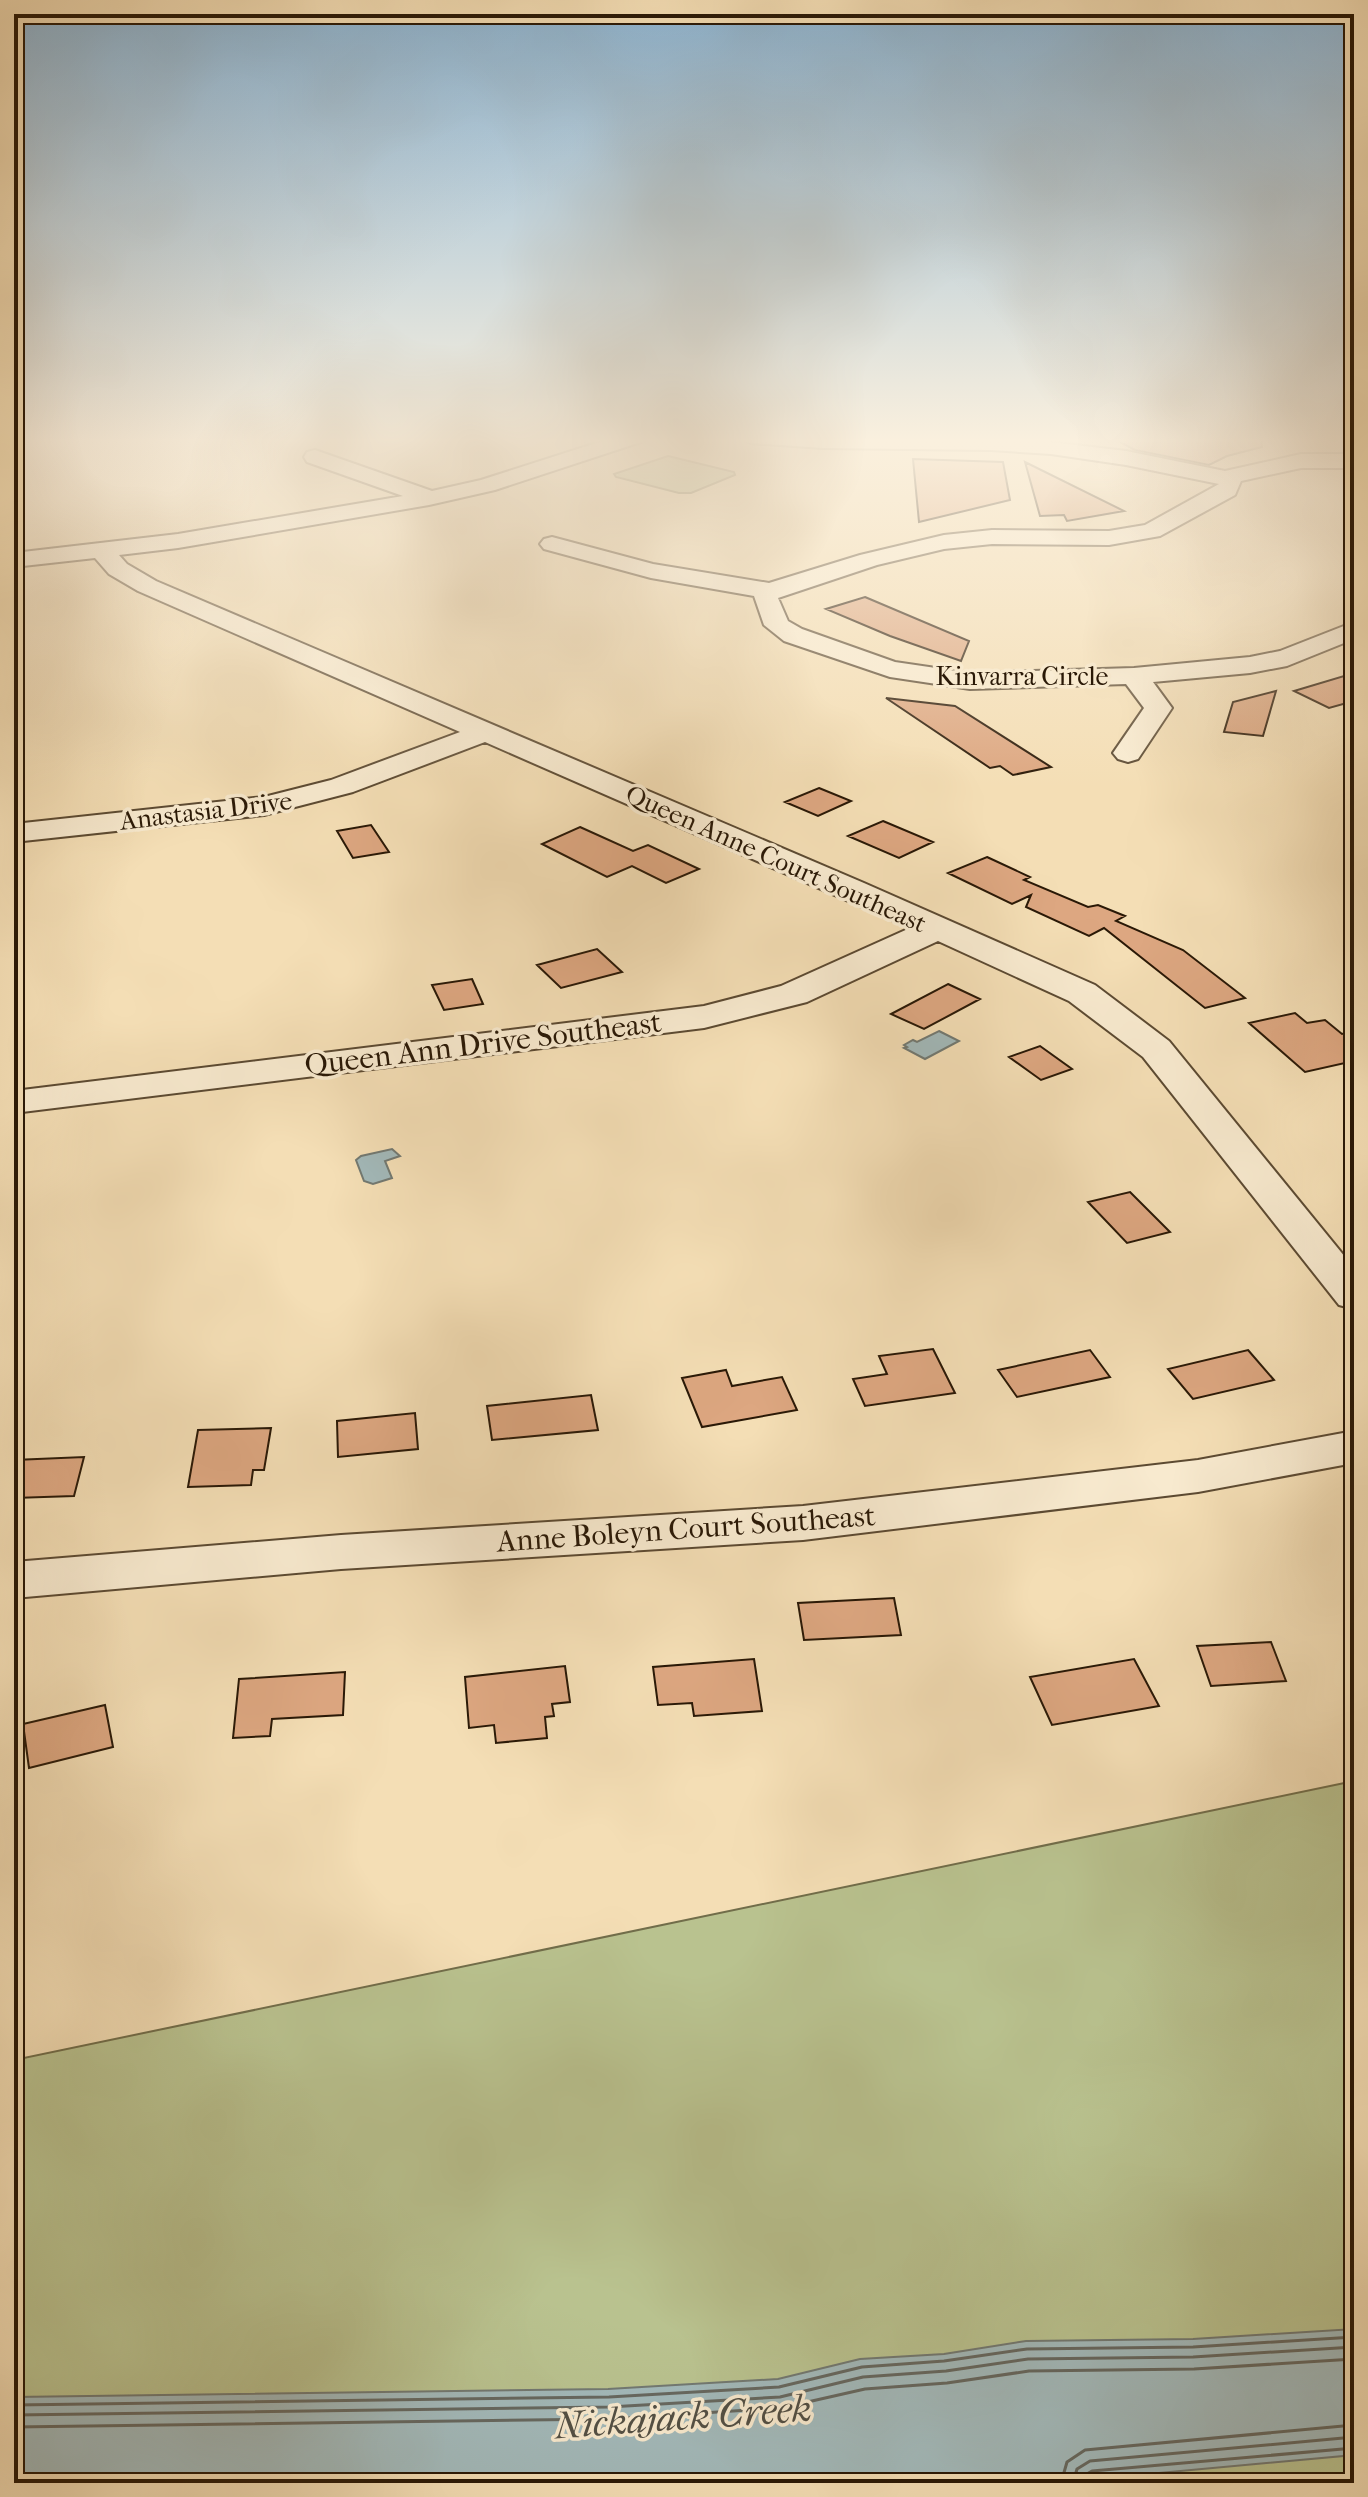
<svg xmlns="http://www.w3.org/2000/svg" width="1368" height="2497" viewBox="0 0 1368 2497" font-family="'IM FELL French Canon',serif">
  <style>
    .green { fill: #b9c28f; stroke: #716d4a; stroke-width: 2 }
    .water { fill: #a2b9ba; stroke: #727972; stroke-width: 2 }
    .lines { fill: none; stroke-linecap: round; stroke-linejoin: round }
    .shore { stroke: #666860; stroke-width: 3 }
    .building { fill: #dda781; stroke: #291806; stroke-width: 2 }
    .minor-casing { stroke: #5c4a32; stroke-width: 4 }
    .minor { fill: #f8eacf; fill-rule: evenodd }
    .labels { text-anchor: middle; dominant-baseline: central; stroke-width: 7; stroke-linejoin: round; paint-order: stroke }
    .far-street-label { font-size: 26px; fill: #291806; stroke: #f8eacf }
    .street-label { font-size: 30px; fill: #291806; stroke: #f8eacf }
    .near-water-label { font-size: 38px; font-style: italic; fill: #535045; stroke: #f8eacf }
  </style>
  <rect width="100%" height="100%" fill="#f4deb5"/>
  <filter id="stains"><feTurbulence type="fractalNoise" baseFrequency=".0025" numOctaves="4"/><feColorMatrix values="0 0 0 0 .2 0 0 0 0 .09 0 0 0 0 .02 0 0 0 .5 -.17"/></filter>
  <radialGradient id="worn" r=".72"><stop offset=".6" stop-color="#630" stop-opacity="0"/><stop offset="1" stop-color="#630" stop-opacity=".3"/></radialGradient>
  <path class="green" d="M 668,456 L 734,472 L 735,475 L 691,493 L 679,493 L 616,477 L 614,474 Z
    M 1354,1781 L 1354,2483 L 14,2483 L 14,2060 Z"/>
  <path class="water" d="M 939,1031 L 959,1041 L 925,1059 L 904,1048 L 907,1047 L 904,1045 L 913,1040 L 917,1042 Z
    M 392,1149 L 400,1156 L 385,1161 L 392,1178 L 373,1184 L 364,1181 L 356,1160 L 361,1156 Z
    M 1354,2329 L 1354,2455 L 1051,2483 L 14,2483 L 14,2397 L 608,2389 L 778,2379 L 860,2359 L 944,2354 L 1026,2341 L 1193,2339 Z"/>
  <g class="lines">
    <path class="shore" d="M 14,2405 L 609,2397 L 779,2387 L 862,2367 L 944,2361 L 1027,2349 L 1193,2347 L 1354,2337
      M 14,2415 L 609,2407 L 780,2397 L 863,2377 L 946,2371 L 1028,2359 L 1193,2357 L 1354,2347
      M 14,2427 L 610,2419 L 781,2408 L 865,2389 L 947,2383 L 1029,2371 L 1194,2369 L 1354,2359
      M 1061,2483 L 1067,2462 L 1085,2450 L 1354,2425
      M 1073,2483 L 1077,2469 L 1090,2461 L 1354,2437
      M 1083,2483 L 1085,2475 L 1092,2471 L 1354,2448"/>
  </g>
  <path class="building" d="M 1111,437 L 1261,437 L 1262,447 L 1227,456 L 1209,465 L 1135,450 Z
    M 913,459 L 1003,462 L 1010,500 L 919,522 Z
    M 1025,462 L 1124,511 L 1067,521 L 1064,515 L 1040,516 Z
    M 865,597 L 969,641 L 961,661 L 890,636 L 826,609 Z
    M 1354,673 L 1354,701 L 1329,708 L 1294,691 Z
    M 1276,691 L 1263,736 L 1224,732 L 1233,702 Z
    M 886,698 L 955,706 L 1051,767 L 1013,775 L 1000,766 L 990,768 Z
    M 819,788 L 851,801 L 818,816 L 785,802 Z
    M 883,821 L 933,842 L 899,858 L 848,836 Z
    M 371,825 L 389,852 L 353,858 L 337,831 Z
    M 580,827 L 633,851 L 648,845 L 699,869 L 666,883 L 632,866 L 607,877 L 542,844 Z
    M 987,857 L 1030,877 L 1024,880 L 1088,907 L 1098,905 L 1125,916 L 1116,921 L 1183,950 L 1245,998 L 1205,1008 L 1104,928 L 1089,936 L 1026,907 L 1031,895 L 1012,904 L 948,873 Z
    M 597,949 L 622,972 L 561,988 L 537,965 Z
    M 472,979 L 483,1004 L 444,1010 L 432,985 Z
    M 948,984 L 980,999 L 924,1029 L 891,1014 Z
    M 1295,1013 L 1307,1023 L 1325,1020 L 1342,1034 L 1354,1031 L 1354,1061 L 1305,1072 L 1249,1023 Z
    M 1040,1046 L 1072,1069 L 1041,1080 L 1009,1057 Z
    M 1130,1192 L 1170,1232 L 1127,1243 L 1088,1202 Z
    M 933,1349 L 955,1393 L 865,1406 L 853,1379 L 887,1374 L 879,1356 Z
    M 1090,1350 L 1110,1377 L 1017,1397 L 998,1370 Z
    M 1248,1350 L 1274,1380 L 1193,1399 L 1168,1369 Z
    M 726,1370 L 732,1386 L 782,1377 L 797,1410 L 702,1427 L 682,1378 Z
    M 591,1395 L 598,1430 L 492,1440 L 487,1406 Z
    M 415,1413 L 418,1449 L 338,1457 L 337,1421 Z
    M 271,1428 L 264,1470 L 253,1470 L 251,1485 L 188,1487 L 198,1430 Z
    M 84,1457 L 74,1496 L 14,1498 L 14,1460 Z
    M 894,1598 L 901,1635 L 804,1640 L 798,1603 Z
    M 1271,1642 L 1286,1681 L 1211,1686 L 1197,1646 Z
    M 754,1659 L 762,1711 L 694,1716 L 692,1703 L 658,1705 L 653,1667 Z
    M 1134,1659 L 1159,1706 L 1052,1725 L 1030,1677 Z
    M 565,1666 L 570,1702 L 552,1704 L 554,1716 L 545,1717 L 547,1738 L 496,1743 L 494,1725 L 469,1728 L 465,1677 Z
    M 345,1672 L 343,1715 L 272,1719 L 270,1736 L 233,1738 L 239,1679 Z
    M 105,1705 L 113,1747 L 29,1768 L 23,1724 Z"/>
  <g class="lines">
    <g class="minor-casing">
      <path id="minor" d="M 615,437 L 648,437 L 644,441 L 495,490 L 429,505 L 178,548 L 119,555 L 127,564 L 156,581 L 864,883 L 1095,985 L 1169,1041 L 1354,1268 L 1354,1309 L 1339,1305 L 1143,1057 L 1069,1001 L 938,941 L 807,1002 L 704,1028 L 14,1113 L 14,1091 L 704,1006 L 781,986 L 910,928 L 485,742 L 353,792 L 264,815 L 14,842 L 14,824 L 264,797 L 331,780 L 460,732 L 138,591 L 109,574 L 95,558 L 14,567 L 14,553 L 178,534 L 403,496 L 307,462 L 304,457 L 307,452 L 315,450 L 432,491 L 481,480 Z
        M 740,437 L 991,438 L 1051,442 L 1126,451 L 1225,471 L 1301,454 L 1354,454 L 1354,468 L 1301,468 L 1241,481 L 1235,495 L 1160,536 L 1109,545 L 992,544 L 944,549 L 877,565 L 778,598 L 788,621 L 802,629 L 895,662 L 970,673 L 1134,668 L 1250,657 L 1280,651 L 1354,622 L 1354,639 L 1287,666 L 1250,673 L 1153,682 L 1172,708 L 1138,759 L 1128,762 L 1118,759 L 1113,753 L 1144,708 L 1126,684 L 970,689 L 890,677 L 784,641 L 764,625 L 754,596 L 651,578 L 544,549 L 540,544 L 544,539 L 552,537 L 653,564 L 769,583 L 860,555 L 944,535 L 992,530 L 1109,531 L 1145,525 L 1219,484 L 1126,465 L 1051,454 L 991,450 L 823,448 L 751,443 Z
        M 1354,1431 L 1354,1463 L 1198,1492 L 803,1540 L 341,1569 L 14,1598 L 14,1562 L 341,1535 L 803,1506 L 1198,1460 Z"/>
    </g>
    <use href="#minor" class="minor"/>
  </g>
  <linearGradient id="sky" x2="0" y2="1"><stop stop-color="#8cb6d6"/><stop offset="0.56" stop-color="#faf0de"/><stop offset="1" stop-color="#faf0de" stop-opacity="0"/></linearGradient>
  <rect width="1368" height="787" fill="url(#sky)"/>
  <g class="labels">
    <g class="far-street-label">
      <text x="1022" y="676">Kinvarra Circle</text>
      <text transform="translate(206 811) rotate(-7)">Anastasia Drive</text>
      <text transform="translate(776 859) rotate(24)">Queen Anne Court Southeast</text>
    </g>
    <g class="street-label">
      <text transform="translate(483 1044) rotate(-7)">Queen Ann Drive Southeast</text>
      <text transform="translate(686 1529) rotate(-4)">Anne Boleyn Court Southeast</text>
    </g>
    <g class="near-water-label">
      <text transform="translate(683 2417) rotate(-4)">Nickajack Creek</text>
    </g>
  </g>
  <rect width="1368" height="2497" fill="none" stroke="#f4deb5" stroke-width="48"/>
  <rect x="16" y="16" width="1336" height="2465" fill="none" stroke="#291806" stroke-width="4"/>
  <rect x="24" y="24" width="1320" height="2449" fill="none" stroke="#291806" stroke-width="2"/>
  <rect width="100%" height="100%" filter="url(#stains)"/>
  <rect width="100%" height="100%" fill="url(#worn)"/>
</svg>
